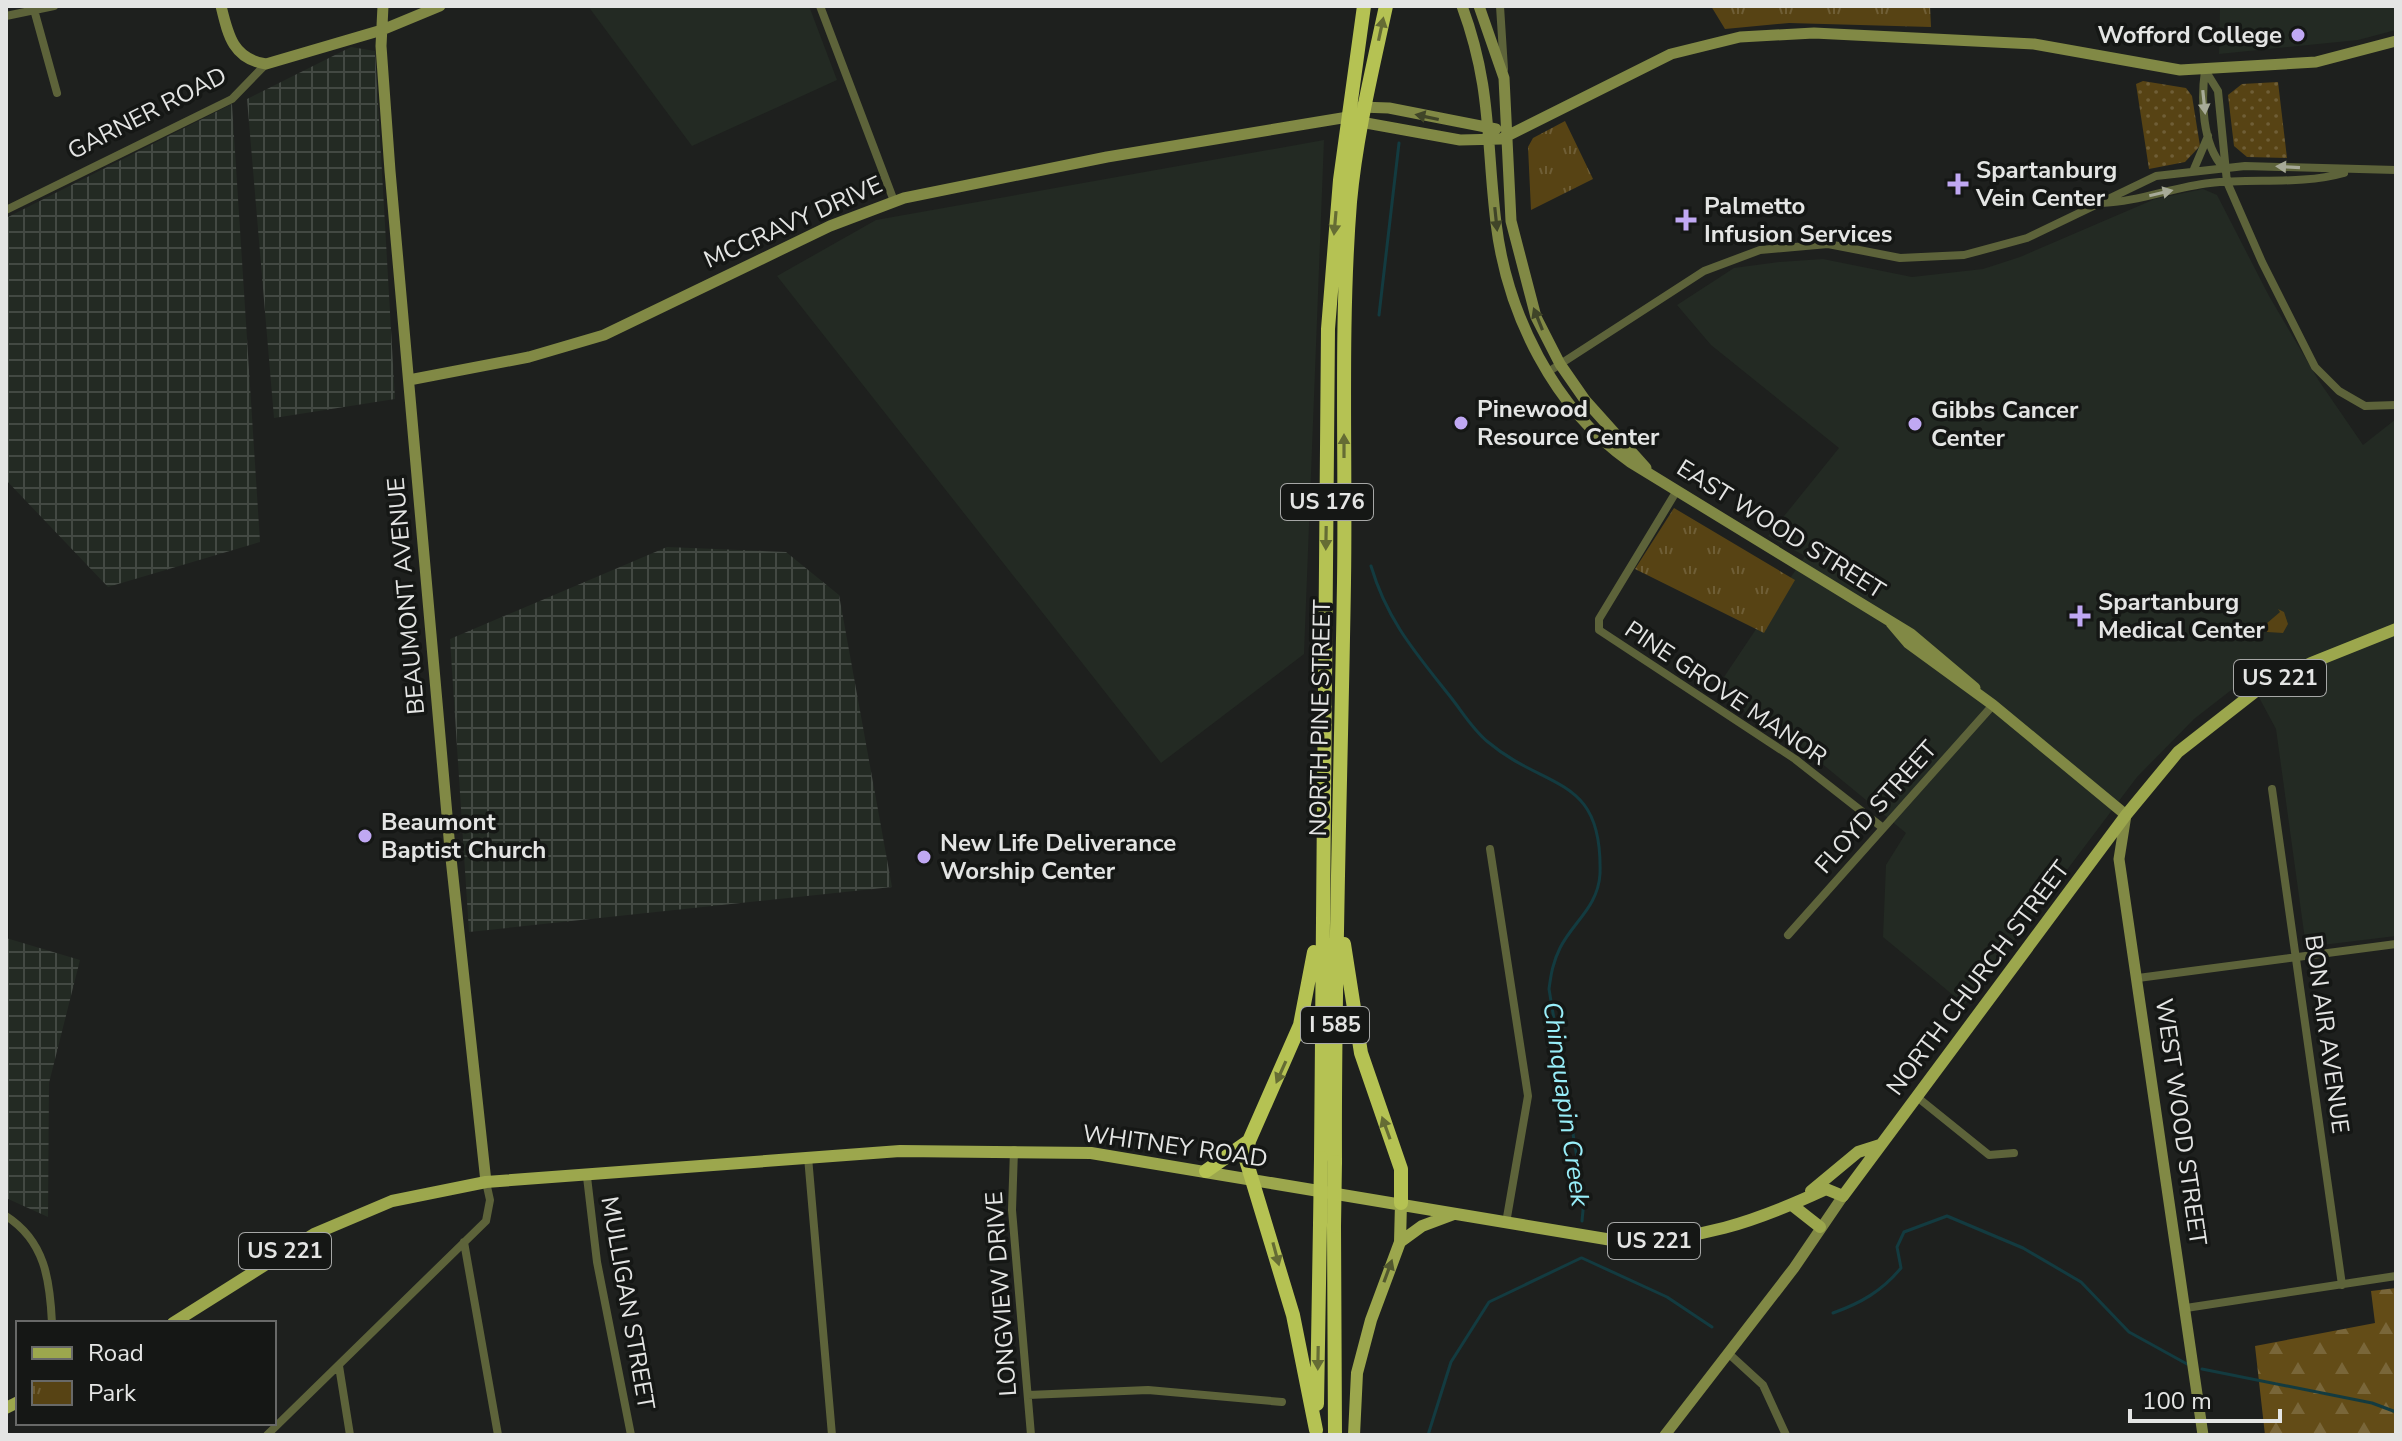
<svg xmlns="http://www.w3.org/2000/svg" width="2402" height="1441" viewBox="0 0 2402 1441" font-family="'Nunito Sans',sans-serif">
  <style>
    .built { fill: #232a23 }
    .industrial { fill: url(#industrial-grid) }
    .grass { fill: #574314 }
    .forest { fill: url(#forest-firs) }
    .park { fill: url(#park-tufts) }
    .garden { fill: url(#garden-dots) }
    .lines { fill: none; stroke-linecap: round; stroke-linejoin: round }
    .stream { stroke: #133b40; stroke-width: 3 }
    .street { stroke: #5d633a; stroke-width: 8 }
    .secondary { stroke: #818945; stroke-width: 11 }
    .primary { stroke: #9ca74d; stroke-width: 12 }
    .highway { stroke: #b5c253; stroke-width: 14 }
    .highway-bridge { stroke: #b5c253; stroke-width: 14 }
    .oneway { fill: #656c34 }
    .oneway2 { fill: #a7aa98 }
    .oneway3 { fill: #404528 }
    .oneway4 { fill: #52582e }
    .poi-dot { fill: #c0a8f3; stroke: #151715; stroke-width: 3 }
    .labels { text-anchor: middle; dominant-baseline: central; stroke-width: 7; stroke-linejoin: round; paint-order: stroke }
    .shield { fill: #151715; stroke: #a6a7a6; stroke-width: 2 }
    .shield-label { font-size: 22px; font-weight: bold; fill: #e4e5e4 }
    .poi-label { font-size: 24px; font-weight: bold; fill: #e4e5e4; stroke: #151715; text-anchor: start }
    .street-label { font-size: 24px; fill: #e4e5e4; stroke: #151715 }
    .water-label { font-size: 26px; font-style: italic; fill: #98eef9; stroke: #151715 }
  </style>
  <defs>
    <pattern id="industrial-grid" width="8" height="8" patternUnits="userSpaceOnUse" patternTransform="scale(2)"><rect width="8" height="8" fill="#232a23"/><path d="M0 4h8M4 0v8" fill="none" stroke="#434943"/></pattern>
    <pattern id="forest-firs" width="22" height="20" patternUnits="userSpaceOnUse" patternTransform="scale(2)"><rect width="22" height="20" fill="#634c17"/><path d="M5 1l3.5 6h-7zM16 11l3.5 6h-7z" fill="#796639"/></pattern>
    <pattern id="park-tufts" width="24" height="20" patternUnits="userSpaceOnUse" patternTransform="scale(2)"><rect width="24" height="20" fill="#574314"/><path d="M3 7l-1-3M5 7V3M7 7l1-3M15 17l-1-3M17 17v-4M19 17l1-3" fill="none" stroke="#6f5e36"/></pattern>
    <pattern id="garden-dots" width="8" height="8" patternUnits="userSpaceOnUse" patternTransform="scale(2)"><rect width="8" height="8" fill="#574314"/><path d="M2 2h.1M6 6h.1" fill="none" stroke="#6f5e36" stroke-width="1.8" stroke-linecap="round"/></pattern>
  </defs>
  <rect width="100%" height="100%" fill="#1e201e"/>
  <path class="built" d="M 588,6 L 809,6 L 837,80 L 692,146 Z
    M 2220,6 L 2396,6 L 2396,30 L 2358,40 L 2219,54 Z
    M 1324,140 L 1304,654 L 1161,763 L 777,276 L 876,220 Z
    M 2203,189 L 2217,195 L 2269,296 L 2319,381 L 2363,445 L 2396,419 L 2396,936 L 2306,947 L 2276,729 L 2248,677 L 2194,719 L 2137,777 L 1965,1005 L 1883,937 L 1886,865 L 1906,833 L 1803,748 L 1714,692 L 1805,556 L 1768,536 L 1839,448 L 1711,345 L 1677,305 L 1734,268 L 1779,262 L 1823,259 L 1912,277 L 1983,269 L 2020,257 L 2155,199 Z"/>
  <path class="industrial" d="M 351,47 L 375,51 L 395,399 L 274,418 L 247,99 Z
    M 232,104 L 260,542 L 108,587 L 6,480 L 6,218 Z
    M 667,547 L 786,552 L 839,595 L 892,887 L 469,932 L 450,639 Z
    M 6,938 L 80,960 L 49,1083 L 48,1217 L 6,1198 Z"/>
  <path class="grass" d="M 2278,609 L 2284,612 L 2288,624 L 2283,633 L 2267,632 L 2263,622 L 2266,624 L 2280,612 Z"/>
  <path class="forest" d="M 2396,1288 L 2396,1435 L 2265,1435 L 2255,1346 L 2375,1323 L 2371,1291 Z"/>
  <path class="park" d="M 1711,6 L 1930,6 L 1931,27 L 1789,23 L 1725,29 Z
    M 1565,121 L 1593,179 L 1531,210 L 1528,147 L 1533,138 Z
    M 1674,508 L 1795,580 L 1764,633 L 1635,569 Z"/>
  <path class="garden" d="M 2143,81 L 2186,88 L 2192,96 L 2200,146 L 2185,162 L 2149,169 L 2136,84 Z
    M 2278,82 L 2287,158 L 2247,157 L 2234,146 L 2228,95 L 2242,84 Z"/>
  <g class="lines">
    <path class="stream" d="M 1379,315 L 1399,143
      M 1371,566 C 1387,620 1415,652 1449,695 C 1462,711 1472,729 1488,742 C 1546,791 1603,774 1600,874 C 1598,907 1573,922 1560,948 C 1553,962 1551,974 1549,989 L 1584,1200 L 1582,1221
      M 1582,1258 L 1667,1297 L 1712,1327
      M 1833,1313 C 1861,1303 1882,1291 1901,1268 L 1897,1247 L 1904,1232 L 1947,1216 L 2023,1248 L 2081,1282 L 2129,1332 L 2187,1364
      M 2202,1369 L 2372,1403 L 2396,1412
      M 1428,1435 L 1451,1362 L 1489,1302 L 1581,1258"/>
    <path class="street" d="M 33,6 L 57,93
      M 820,6 L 894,201
      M 1500,6 L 1504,69
      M 6,16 L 54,6
      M 2223,167 C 2202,144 2201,100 2205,70 L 2218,91 L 2227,182 L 2262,262 L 2315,367 L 2339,391 L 2365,406 L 2396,405
      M 2194,169 L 2208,136
      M 2101,203 C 2138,202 2173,187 2210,183 C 2254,178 2301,185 2344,173
      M 6,210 L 232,99 L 266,64
      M 1548,372 L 1704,271 L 1760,250 L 1828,244 L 1900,258 L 1964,255 L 2027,238 L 2156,176 L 2245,166 L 2396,170
      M 1676,492 L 1599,619 L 1599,630 L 1795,759 L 1883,828
      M 2272,789 L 2342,1285
      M 1490,849 L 1528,1096 L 1506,1223
      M 1788,935 L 1993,705
      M 2138,978 L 2396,944
      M 1917,1097 L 1989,1155 L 2014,1153
      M 1014,1150 L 1012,1210 L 1031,1435
      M 808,1157 L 832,1435
      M 587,1177 L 597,1262 L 631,1435
      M 6,1216 C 45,1241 50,1280 52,1323
      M 464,1242 L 498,1435
      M 2186,1308 L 2396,1276
      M 1728,1353 L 1763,1385 L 1786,1435
      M 339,1366 L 350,1435
      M 1028,1395 L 1148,1390 L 1282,1402
      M 267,1435 L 486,1221 L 490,1200 L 486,1182"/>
    <path class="secondary" d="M 221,6 C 228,35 233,59 266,64 L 382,30 L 440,6
      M 383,6 L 381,46 L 390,171 L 450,849 L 486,1182
      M 1462,6 C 1492,87 1486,141 1496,223 C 1507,314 1554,409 1630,462 L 1911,634 L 1975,688
      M 1479,6 L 1504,78 L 1511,221 L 1536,317 L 1560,364 L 1585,400 L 1646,468
      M 1360,107 L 1389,108 L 1496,129
      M 1355,121 L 1460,140 L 1501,139 L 1671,54 L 1740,37 L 1814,33 L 2034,44 L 2180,70 L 2316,62 L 2396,41
      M 409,380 L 529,357 L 604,335 L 830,226 L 904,198 L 1107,157 L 1348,117
      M 1891,623 L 1908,643 L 1993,705 L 2126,815 L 2119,859 L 2203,1435
      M 1665,1435 L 1794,1268 L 1843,1196"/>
    <path class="primary" d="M 1811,1191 L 1858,1152 L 1880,1145
      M 1792,1205 L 1820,1227
      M 1400,1242 L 1422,1226 L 1454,1214
      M 173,1323 L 314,1234 L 392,1201 L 486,1182 L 900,1151 L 1091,1153 L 1618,1241 C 1696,1242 1755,1222 1826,1189 L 1843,1196 L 2126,815 L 2178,752 L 2256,691 L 2311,663 L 2396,629
      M 6,1408 L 18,1402
      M 1354,1435 L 1357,1373 L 1371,1320 L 1400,1242 L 1401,1203"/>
    <path class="highway" d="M 1344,944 L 1361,1053 L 1401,1169 L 1401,1203
      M 1314,952 L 1300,1025 L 1249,1141 L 1246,1160 L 1293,1315 L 1316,1430
      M 1321,1158 L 1328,329 L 1340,180 L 1364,6
      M 1335,1162 C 1334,968 1341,775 1344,582 C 1346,455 1340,328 1350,202 C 1356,136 1372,71 1386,6
      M 1206,1171 L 1249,1141
      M 1334,1226 L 1335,1435
      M 1317,1404 L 1320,1224"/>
    <path class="highway-bridge" d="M 1320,1224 L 1321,1158
      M 1334,1226 L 1335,1162"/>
  </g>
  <defs><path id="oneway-solid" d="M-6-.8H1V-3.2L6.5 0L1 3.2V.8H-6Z" transform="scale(2)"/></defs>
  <g class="oneway">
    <use href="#oneway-solid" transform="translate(1381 29) rotate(-78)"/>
    <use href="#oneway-solid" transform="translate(1335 223) rotate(95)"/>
    <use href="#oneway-solid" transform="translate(1344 446) rotate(-90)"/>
    <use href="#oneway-solid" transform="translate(1326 538) rotate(91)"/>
    <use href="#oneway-solid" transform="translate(1281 1072) rotate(114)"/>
    <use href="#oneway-solid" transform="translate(1386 1128) rotate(-110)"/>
    <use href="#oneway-solid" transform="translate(1276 1254) rotate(75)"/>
    <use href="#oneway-solid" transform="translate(1318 1358) rotate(91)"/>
  </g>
  <g class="oneway2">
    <use href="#oneway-solid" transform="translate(2204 102) rotate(84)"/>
    <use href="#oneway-solid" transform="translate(2288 167) rotate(-177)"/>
    <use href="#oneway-solid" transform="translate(2161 193) rotate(-13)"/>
  </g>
  <g class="oneway3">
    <use href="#oneway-solid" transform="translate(1427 117) rotate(-168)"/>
    <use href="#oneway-solid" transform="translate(1496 219) rotate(84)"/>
    <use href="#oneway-solid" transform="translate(1538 319) rotate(-112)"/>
  </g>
  <use class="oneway4" href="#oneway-solid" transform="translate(1388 1271) rotate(-70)"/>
  <g class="poi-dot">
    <circle cx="2298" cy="35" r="8"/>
    <path d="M1954 172h8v8h8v8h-8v8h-8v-8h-8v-8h8z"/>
    <path d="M1682 208h8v8h8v8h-8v8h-8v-8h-8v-8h8z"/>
    <circle cx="1461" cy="423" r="8"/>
    <circle cx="1915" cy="424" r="8"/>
    <path d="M2076 604h8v8h8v8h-8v8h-8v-8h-8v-8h8z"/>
    <circle cx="365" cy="836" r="8"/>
    <circle cx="924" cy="857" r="8"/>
  </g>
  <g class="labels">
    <g class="shield">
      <rect x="1281" y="484" width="92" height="36" rx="6"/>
      <rect x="2234" y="660" width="92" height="36" rx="6"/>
      <rect x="1301" y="1007" width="68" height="36" rx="6"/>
      <rect x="1608" y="1223" width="92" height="36" rx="6"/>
      <rect x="239" y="1233" width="92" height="36" rx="6"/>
    </g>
    <g class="shield-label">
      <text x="1327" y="502">US 176</text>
      <text x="2280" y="678">US 221</text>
      <text x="1335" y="1025">I 585</text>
      <text x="1654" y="1241">US 221</text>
      <text x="285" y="1251">US 221</text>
    </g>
    <g class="poi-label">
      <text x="2282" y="35" text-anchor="end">Wofford College</text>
      <text x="1976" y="170">Spartanburg<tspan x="1976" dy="28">Vein Center</tspan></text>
      <text x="1704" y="206">Palmetto<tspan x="1704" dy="28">Infusion Services</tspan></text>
      <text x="1477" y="409">Pinewood<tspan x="1477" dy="28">Resource Center</tspan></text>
      <text x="1931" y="410">Gibbs Cancer<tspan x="1931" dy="28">Center</tspan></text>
      <text x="2098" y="602">Spartanburg<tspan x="2098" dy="28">Medical Center</tspan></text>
      <text x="381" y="822">Beaumont<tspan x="381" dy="28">Baptist Church</tspan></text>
      <text x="940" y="843">New Life Deliverance<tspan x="940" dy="28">Worship Center</tspan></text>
    </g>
    <g class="street-label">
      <text transform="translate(147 113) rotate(-27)">GARNER ROAD</text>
      <text transform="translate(793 222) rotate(-24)">MCCRAVY DRIVE</text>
      <text transform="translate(1781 529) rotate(32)">EAST WOOD STREET</text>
      <text transform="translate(406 596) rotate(-95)">BEAUMONT AVENUE</text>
      <text transform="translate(1726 693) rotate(34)">PINE GROVE MANOR</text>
      <text transform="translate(1320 718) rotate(-89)">NORTH PINE STREET</text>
      <text transform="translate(1876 807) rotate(-48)">FLOYD STREET</text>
      <text transform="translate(1978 978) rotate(-53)">NORTH CHURCH STREET</text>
      <text transform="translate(2327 1034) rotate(82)">BON AIR AVENUE</text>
      <text transform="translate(2181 1122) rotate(82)">WEST WOOD STREET</text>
      <text transform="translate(1175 1146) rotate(8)">WHITNEY ROAD</text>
      <text transform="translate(1001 1294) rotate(-94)">LONGVIEW DRIVE</text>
      <text transform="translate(628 1303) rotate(80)">MULLIGAN STREET</text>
    </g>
    <g class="water-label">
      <text transform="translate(1566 1104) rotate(82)">Chinquapin Creek</text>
    </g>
  </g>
  <rect width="2402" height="1441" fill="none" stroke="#e4e5e4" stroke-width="16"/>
  <rect x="16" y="1321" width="260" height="104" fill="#151715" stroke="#686968" stroke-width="2"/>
  <rect x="32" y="1347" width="40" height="12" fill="#9ca74d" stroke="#686968" stroke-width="2"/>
  <text x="88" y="1361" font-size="24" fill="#e4e5e4">Road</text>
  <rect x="32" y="1381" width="40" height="24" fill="url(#park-tufts)" stroke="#686968" stroke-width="2"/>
  <text x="88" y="1401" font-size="24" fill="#e4e5e4">Park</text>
  <path d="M2130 1409v12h150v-12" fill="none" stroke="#e4e5e4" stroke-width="4"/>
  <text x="2142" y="1409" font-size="24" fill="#e4e5e4" stroke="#151715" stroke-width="6" paint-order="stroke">100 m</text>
</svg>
